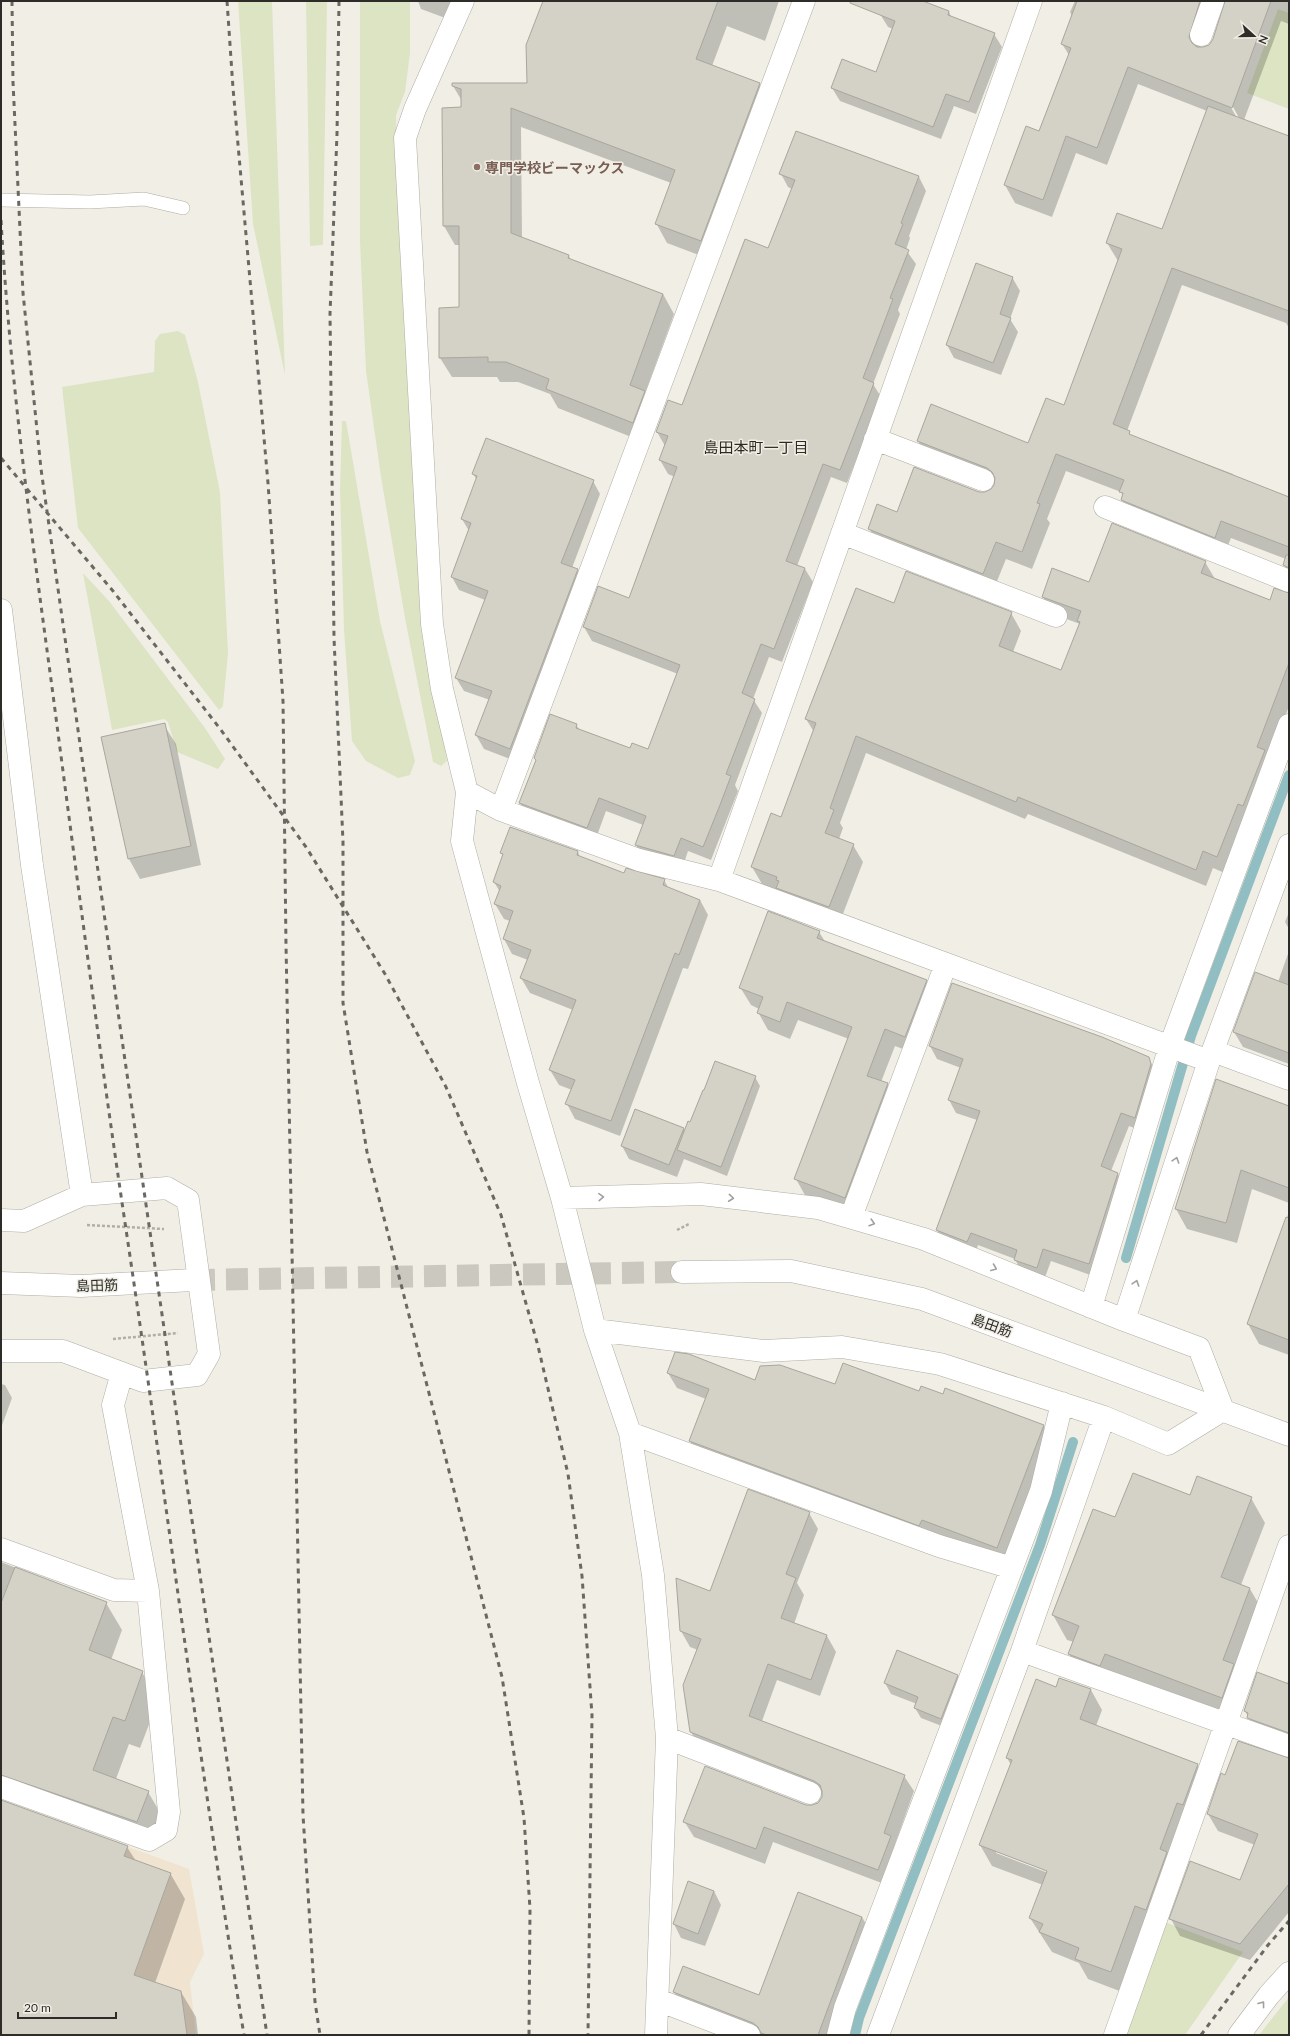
<svg xmlns="http://www.w3.org/2000/svg" width="1290" height="2036" viewBox="0 0 1290 2036" font-family="Lato,'Noto Sans JP',sans-serif">
  <style>
    .industrial { fill: #f0e3cf }
    .green { fill: #dde4c4 }
    .shadow { fill: #0003; fill-rule: evenodd }
    .lines { fill: none; stroke-linecap: round; stroke-linejoin: round }
    .stream { stroke: #91bec2; stroke-width: 10 }
    .building { fill: #d4d1c7; stroke: #a8a69d }
    .secondary-tunnel { stroke: #cac8bf; stroke-width: 22; stroke-dasharray: 22 11; stroke-linecap: butt }
    .lane-casing { stroke: #afada3; stroke-width: 14 }
    .street-casing { stroke: #afada3; stroke-width: 23 }
    .secondary-casing { stroke: #afada3; stroke-width: 23 }
    .path { stroke: #b0aea7; stroke-width: 2.5; stroke-dasharray: 3 2; stroke-linecap: butt }
    .lane { stroke: #fff; stroke-width: 13 }
    .street { stroke: #fff; stroke-width: 22 }
    .secondary { stroke: #fff; stroke-width: 22 }
    .rail { stroke: #6a6863; stroke-width: 3; stroke-dasharray: 5 5; stroke-linecap: butt }
    .oneway { stroke: #a0a09f }
    .education-dot { fill: #8d6e63; stroke: #f1efe5; stroke-width: 1.5 }
    .labels { text-anchor: middle; dominant-baseline: central; stroke-width: 3; stroke-linejoin: round; paint-order: stroke }
    .education-label { font-size: 14px; font-weight: bold; fill: #785e54; stroke: #f1efe5; text-anchor: start }
    .street-label { font-size: 14px; fill: #2d2c29; stroke: #f1efe5 }
    .neighbourhood-label { font-size: 15px; fill: #2c2a22; stroke: #f1efe5 }
  </style>
  <rect width="100%" height="100%" fill="#f1efe5"/>
  <path class="industrial" d="M 1,1801 L 189,1869 L 204,1954 L 190,1982 L 196,2035 L 1,2035 Z"/>
  <path class="green" d="M 238,1 L 272,1 L 285,375 L 253,224 Z
    M 306,1 L 327,1 L 323,245 L 310,246 Z
    M 360,1 L 410,1 L 410,53 L 405,92 L 396,115 L 398,184 L 422,622 L 447,761 L 441,766 L 433,762 L 405,618 L 381,477 L 366,371 L 360,242 Z
    M 1278,9 L 1289,13 L 1289,109 L 1247,93 Z
    M 178,331 L 185,335 L 198,382 L 220,492 L 228,653 L 223,706 L 219,710 L 78,528 L 62,387 L 154,372 L 155,341 L 160,334 Z
    M 342,421 L 346,421 L 380,621 L 415,761 L 410,775 L 398,778 L 366,761 L 352,741 L 344,630 L 340,489 Z
    M 83,573 L 109,601 L 205,728 L 225,759 L 218,769 L 177,752 L 168,722 L 164,719 L 112,730 Z
    M 1165,1922 L 1243,1952 L 1185,2035 L 1125,2035 Z
    M 1289,1997 L 1289,2035 L 1259,2035 Z"/>
  <path class="shadow" d="M 418,1 L 456,1 L 448,19 L 421,9 Z
    M 544,1 L 779,1 L 765,41 L 727,26 L 712,66 L 759,84 L 771,104 L 712,260 L 667,243 L 656,223 L 671,183 L 521,127 L 522,238 L 569,256 L 571,260 L 663,294 L 674,314 L 645,393 L 655,411 L 644,442 L 558,408 L 550,394 L 518,382 L 500,382 L 497,377 L 452,377 L 440,358 L 460,308 L 460,245 L 455,245 L 444,226 L 462,108 L 462,101 L 453,86 L 528,84 Z
    M 885,1 L 920,1 L 949,12 L 952,18 L 994,34 L 1002,47 L 976,114 L 954,106 L 941,139 L 840,101 L 832,88 L 876,73 L 893,29 L 888,27 L 880,14 Z
    M 1075,1 L 1289,1 L 1289,24 L 1281,21 L 1244,120 L 1289,137 L 1289,328 L 1286,323 L 1182,285 L 1127,431 L 1132,436 L 1233,474 L 1234,477 L 1289,500 L 1289,574 L 1284,565 L 1286,559 L 1231,538 L 1224,555 L 1132,517 L 1122,500 L 1123,496 L 1121,492 L 1066,471 L 1047,519 L 1050,523 L 1032,569 L 1006,559 L 993,591 L 879,546 L 869,528 L 897,513 L 979,493 L 986,493 L 992,490 L 996,485 L 928,459 L 918,441 L 932,405 L 1029,444 L 1064,406 L 1118,261 L 1107,243 L 1162,231 L 1207,111 L 1138,84 L 1107,165 L 1076,153 L 1052,217 L 1015,203 L 1005,185 L 1040,132 L 1069,55 L 1062,44 L 1072,16 L 1070,12 ZM 1221,6 L 1225,6 L 1214,40 L 1210,45 L 1200,48 L 1211,14 ZM 1231,103 L 1239,118 L 1237,118 L 1229,104 Z
    M 781,174 L 919,177 L 926,191 L 909,236 L 910,238 L 906,250 L 916,264 L 898,310 L 900,314 L 873,384 L 881,397 L 847,483 L 831,477 L 797,566 L 805,569 L 813,582 L 782,662 L 769,657 L 753,699 L 762,713 L 735,785 L 738,791 L 711,860 L 688,851 L 682,869 L 643,859 L 636,845 L 643,825 L 606,811 L 595,841 L 528,817 L 520,803 L 576,725 L 580,730 L 630,750 L 648,750 L 678,674 L 592,641 L 584,627 L 599,588 L 630,600 L 675,477 L 668,474 L 660,460 L 665,446 L 657,432 L 683,406 L 769,249 L 792,189 L 788,187 Z
    M 1012,277 L 1020,291 L 1010,319 L 1018,332 L 1001,375 L 954,358 L 947,345 Z
    M 473,474 L 593,481 L 600,494 L 572,568 L 577,570 L 585,584 L 518,762 L 484,749 L 476,735 L 490,700 L 464,691 L 456,678 L 485,600 L 459,590 L 452,577 L 469,531 L 462,519 L 477,480 Z
    M 1205,562 L 1215,579 L 1270,601 L 1289,594 L 1289,706 L 1227,874 L 1213,868 L 1206,886 L 1028,814 L 1025,819 L 866,753 L 840,823 L 843,828 L 839,839 L 853,845 L 863,862 L 839,924 L 762,884 L 752,867 L 782,818 L 814,732 L 806,719 L 895,604 L 1011,613 L 1021,631 L 1013,652 L 1062,671 L 1080,624 L 1053,614 L 1043,597 L 1090,584 Z
    M 164,725 L 176,744 L 201,865 L 140,879 L 129,859 L 103,738 Z
    M 578,852 L 580,857 L 625,874 L 664,880 L 669,889 L 700,900 L 708,915 L 688,969 L 683,968 L 620,1136 L 575,1119 L 567,1104 L 572,1090 L 559,1085 L 550,1070 L 573,1010 L 530,993 L 521,978 L 528,960 L 512,954 L 504,939 L 510,921 L 504,919 L 495,904 L 500,892 L 494,882 L 504,857 L 501,853 Z
    M 1289,912 L 1289,929 L 1285,922 Z
    M 819,932 L 826,943 L 926,981 L 936,999 L 916,1054 L 895,1046 L 881,1082 L 887,1084 L 897,1102 L 855,1216 L 806,1197 L 796,1179 L 849,1039 L 798,1020 L 790,1039 L 768,1030 L 758,1012 L 759,1009 L 751,1005 L 740,987 Z
    M 1289,951 L 1289,1064 L 1243,1047 L 1234,1032 L 1278,982 Z
    M 930,1046 L 1148,1058 L 1156,1071 L 1142,1131 L 1129,1126 L 1111,1171 L 1118,1174 L 1125,1187 L 1096,1277 L 1051,1261 L 1044,1280 L 1022,1273 L 1015,1259 L 978,1245 L 975,1255 L 944,1243 L 937,1230 L 977,1120 L 956,1113 L 949,1100 L 961,1068 L 937,1059 Z
    M 755,1077 L 760,1086 L 727,1176 L 684,1159 L 677,1177 L 629,1159 L 622,1146 L 683,1128 L 685,1132 Z
    M 1289,1107 L 1289,1203 L 1252,1189 L 1237,1243 L 1187,1229 L 1176,1209 Z
    M 1289,1212 L 1289,1355 L 1259,1344 L 1248,1324 Z
    M 668,1373 L 920,1393 L 1043,1425 L 1051,1440 L 1006,1563 L 698,1456 L 690,1441 L 706,1399 L 677,1388 Z
    M 1,1384 L 5,1385 L 12,1398 L 1,1428 Z
    M 1251,1498 L 1265,1523 L 1241,1585 L 1250,1589 L 1264,1613 L 1235,1722 L 1083,1679 L 1069,1654 L 1074,1642 L 1067,1640 L 1053,1615 L 1093,1510 L 1116,1519 Z
    M 809,1513 L 818,1529 L 797,1583 L 804,1595 L 794,1624 L 827,1636 L 836,1652 L 820,1696 L 777,1680 L 762,1721 L 904,1776 L 914,1791 L 895,1844 L 899,1853 L 887,1885 L 773,1842 L 765,1864 L 694,1837 L 684,1821 L 805,1806 L 812,1806 L 818,1804 L 823,1796 L 700,1748 L 691,1732 L 698,1650 L 690,1647 L 681,1631 L 710,1592 Z
    M 1,1562 L 106,1603 L 122,1630 L 111,1660 L 142,1672 L 158,1701 L 140,1748 L 129,1744 L 116,1779 L 148,1792 L 164,1819 L 153,1849 L 32,1806 L 16,1779 L 1,1760 Z
    M 897,1652 L 957,1675 L 963,1686 L 947,1728 L 921,1718 L 915,1708 L 917,1704 L 891,1694 L 885,1683 Z
    M 1289,1678 L 1289,1746 L 1257,1734 L 1245,1711 L 1287,1684 Z
    M 1060,1679 L 1091,1690 L 1102,1710 L 1096,1726 L 1197,1765 L 1209,1785 L 1122,1992 L 1088,1979 L 1079,1963 L 1052,1952 L 1030,1918 L 1043,1885 L 992,1866 L 980,1845 L 1011,1765 L 1007,1758 L 1056,1688 ZM 996,1851 L 1052,1872 L 1051,1874 L 996,1853 Z
    M 1289,1759 L 1289,1912 L 1250,1960 L 1180,1936 L 1171,1919 L 1241,1881 L 1255,1845 L 1218,1831 L 1208,1814 L 1225,1776 Z
    M 1,1803 L 127,1847 L 136,1861 L 170,1873 L 185,1899 L 155,1983 L 181,1992 L 196,2017 L 198,2035 L 1,2035 Z
    M 689,1882 L 714,1891 L 721,1905 L 705,1946 L 681,1938 L 674,1924 Z
    M 862,1917 L 871,1933 L 832,2035 L 754,2035 L 683,2008 L 674,1992 L 760,1996 Z"/>
  <g class="lines">
    <path class="stream" d="M 1126,1258 L 1191,1036 L 1289,775
      M 855,2035 L 859,2018 L 1040,1545 L 1073,1442"/>
  </g>
  <path class="building" d="M 543,1 L 718,1 L 696,59 L 760,83 L 701,241 L 655,224 L 675,170 L 511,108 L 511,233 L 569,255 L 568,258 L 663,294 L 630,385 L 645,391 L 633,423 L 546,389 L 549,379 L 506,362 L 488,362 L 488,357 L 439,358 L 439,308 L 459,307 L 459,226 L 443,226 L 442,108 L 461,107 L 461,89 L 452,86 L 452,83 L 527,83 L 526,45 Z
    M 850,1 L 923,1 L 949,11 L 948,15 L 995,33 L 969,102 L 946,94 L 933,127 L 831,88 L 842,59 L 876,72 L 895,21 L 850,3 Z
    M 1077,1 L 1200,1 L 1189,37 L 1192,43 L 1197,47 L 1203,47 L 1209,45 L 1213,39 L 1225,1 L 1271,1 L 1232,108 L 1128,67 L 1097,148 L 1066,136 L 1043,200 L 1004,185 L 1026,126 L 1039,131 L 1071,48 L 1061,44 Z
    M 1208,106 L 1289,136 L 1289,311 L 1172,268 L 1113,424 L 1130,431 L 1129,434 L 1289,497 L 1289,547 L 1221,521 L 1215,538 L 1121,500 L 1123,493 L 1119,492 L 1124,480 L 1056,454 L 1037,503 L 1040,504 L 1022,552 L 996,542 L 983,574 L 868,529 L 877,504 L 897,512 L 914,467 L 979,492 L 985,492 L 991,489 L 994,485 L 995,478 L 992,472 L 987,468 L 917,441 L 931,404 L 1028,443 L 1046,398 L 1064,405 L 1122,249 L 1106,243 L 1117,213 L 1162,229 Z
    M 796,131 L 919,176 L 901,223 L 903,224 L 895,244 L 909,250 L 890,298 L 893,299 L 863,378 L 874,383 L 840,470 L 823,464 L 786,561 L 805,568 L 774,649 L 761,644 L 742,693 L 755,699 L 726,774 L 731,776 L 720,805 L 703,847 L 681,838 L 674,856 L 635,845 L 646,816 L 599,798 L 587,828 L 519,803 L 536,760 L 534,758 L 550,714 L 577,724 L 576,728 L 630,748 L 632,743 L 648,749 L 680,665 L 583,627 L 598,586 L 629,598 L 677,467 L 659,460 L 668,436 L 656,432 L 668,400 L 682,405 L 745,239 L 768,248 L 795,180 L 779,174 Z
    M 976,263 L 1013,277 L 1000,314 L 1011,318 L 993,363 L 946,345 Z
    M 486,438 L 594,480 L 561,563 L 578,569 L 510,749 L 475,735 L 492,691 L 455,678 L 488,591 L 451,577 L 471,523 L 461,519 L 477,476 L 472,474 Z
    M 1112,523 L 1206,561 L 1201,573 L 1270,600 L 1274,588 L 1289,593 L 1289,663 L 1257,747 L 1265,750 L 1243,806 L 1238,804 L 1217,857 L 1203,851 L 1196,870 L 1018,797 L 1016,802 L 856,736 L 830,808 L 834,810 L 825,833 L 854,844 L 829,907 L 776,888 L 779,881 L 776,880 L 777,877 L 751,867 L 771,813 L 781,817 L 816,723 L 805,719 L 856,588 L 894,603 L 906,571 L 1012,612 L 999,646 L 1061,670 L 1080,622 L 1077,621 L 1081,611 L 1042,597 L 1052,568 L 1089,582 Z
    M 1286,555 L 1289,555 L 1289,568 L 1283,565 Z
    M 165,723 L 191,846 L 128,859 L 101,737 Z
    M 510,827 L 578,851 L 577,855 L 624,873 L 626,868 L 665,879 L 663,885 L 700,900 L 679,955 L 675,953 L 611,1121 L 565,1104 L 575,1080 L 549,1070 L 576,1000 L 520,978 L 531,950 L 503,939 L 513,911 L 494,904 L 501,886 L 493,882 L 503,854 L 500,853 Z
    M 768,911 L 820,931 L 817,938 L 927,980 L 905,1037 L 885,1029 L 867,1076 L 888,1083 L 845,1198 L 794,1179 L 852,1027 L 787,1002 L 780,1022 L 757,1013 L 763,997 L 739,988 Z
    M 1255,972 L 1289,985 L 1289,1053 L 1233,1032 Z
    M 952,983 L 1102,1037 L 1149,1057 L 1151,1064 L 1135,1118 L 1121,1113 L 1101,1166 L 1118,1173 L 1089,1264 L 1043,1249 L 1037,1268 L 1014,1260 L 1017,1250 L 971,1233 L 967,1242 L 936,1230 L 980,1111 L 948,1100 L 963,1059 L 929,1046 Z
    M 715,1061 L 756,1076 L 721,1167 L 677,1150 L 688,1121 L 690,1122 L 703,1090 L 704,1090 Z
    M 1216,1079 L 1289,1106 L 1289,1188 L 1241,1170 L 1226,1223 L 1175,1209 Z
    M 635,1109 L 684,1128 L 669,1165 L 621,1146 Z
    M 1286,1217 L 1289,1218 L 1289,1340 L 1247,1324 Z
    M 675,1352 L 689,1354 L 755,1380 L 760,1366 L 780,1365 L 835,1384 L 843,1363 L 919,1391 L 921,1386 L 943,1394 L 945,1388 L 1044,1425 L 997,1548 L 922,1520 L 919,1526 L 689,1441 L 709,1389 L 667,1373 Z
    M 1133,1473 L 1190,1495 L 1197,1476 L 1252,1497 L 1221,1577 L 1250,1588 L 1223,1660 L 1234,1664 L 1222,1698 L 1105,1654 L 1100,1666 L 1068,1654 L 1079,1626 L 1052,1615 L 1093,1509 L 1115,1517 Z
    M 748,1489 L 810,1512 L 786,1574 L 796,1578 L 781,1618 L 827,1635 L 811,1680 L 768,1664 L 749,1716 L 905,1775 L 884,1833 L 891,1836 L 878,1870 L 764,1827 L 756,1849 L 683,1822 L 705,1766 L 806,1805 L 812,1805 L 818,1803 L 822,1797 L 822,1791 L 820,1785 L 814,1781 L 690,1732 L 683,1685 L 701,1639 L 680,1631 L 676,1578 L 710,1591 Z
    M 15,1567 L 107,1602 L 89,1650 L 143,1671 L 125,1721 L 113,1717 L 93,1770 L 149,1791 L 137,1822 L 1,1775 L 1,1603 Z
    M 897,1650 L 958,1675 L 941,1719 L 914,1708 L 918,1697 L 884,1683 Z
    M 1257,1672 L 1289,1684 L 1289,1733 L 1247,1718 L 1248,1713 L 1244,1711 Z
    M 1059,1678 L 1091,1689 L 1080,1719 L 1198,1764 L 1183,1805 L 1177,1803 L 1160,1849 L 1167,1852 L 1146,1910 L 1135,1906 L 1111,1972 L 1075,1959 L 1079,1948 L 1039,1932 L 1043,1924 L 1029,1918 L 1047,1871 L 979,1845 L 1012,1760 L 1006,1758 L 1036,1679 L 1056,1687 Z
    M 1238,1741 L 1289,1758 L 1289,1884 L 1240,1944 L 1169,1919 L 1190,1861 L 1240,1880 L 1258,1834 L 1207,1814 L 1221,1773 L 1225,1775 Z
    M 1,1800 L 128,1846 L 124,1856 L 171,1873 L 134,1975 L 181,1991 L 187,2035 L 1,2035 Z
    M 688,1881 L 714,1891 L 698,1934 L 673,1924 Z
    M 798,1892 L 862,1917 L 818,2035 L 767,2035 L 761,2033 L 758,2027 L 753,2023 L 673,1992 L 683,1966 L 759,1995 Z"/>
  <g class="lines">
    <path class="secondary-tunnel" d="M 193,1280 L 682,1272"/>
    <g class="lane-casing">
      <path id="lane" d="M 1,200 L 90,202 L 144,199 L 183,208"/>
    </g>
    <g class="street-casing">
      <path id="street" d="M 463,1 L 415,109 L 405,138 L 432,624 L 442,689 L 467,792 L 462,841 L 528,1083 L 562,1198 L 595,1330 L 630,1433 L 653,1575 L 667,1738 L 656,2035
        M 1201,35 L 1213,1
        M 875,439 L 983,480
        M 1105,507 L 1289,581
        M 842,533 L 1056,616
        M 1,610 L 32,865 L 82,1195
        M 467,792 L 501,810 L 639,860 L 719,880 L 1209,1061
        M 501,810 L 804,1
        M 719,880 L 1031,1
        M 1213,1051 L 1289,1079
        M 562,1198 L 701,1194 L 818,1208 L 924,1239 L 1124,1320 L 1199,1348 L 1223,1410 L 1168,1444 L 1104,1417 L 940,1364 L 842,1347 L 764,1351 L 595,1330
        M 851,1217 L 946,964
        M 1,1220 L 24,1221 L 82,1195 L 167,1188 L 188,1200 L 209,1354 L 197,1375 L 143,1381 L 63,1351 L 1,1351
        M 1091,1307 L 1170,1046 L 1289,725
        M 1124,1320 L 1209,1061 L 1289,845
        M 630,1433 L 939,1546 L 1012,1568
        M 1,1549 L 114,1590 L 148,1591
        M 1022,1651 L 1289,1746
        M 667,1738 L 810,1793
        M 1,1787 L 149,1840 L 166,1830 L 169,1812 L 148,1591 L 113,1405 L 122,1373
        M 658,2000 L 749,2035
        M 838,2035 L 845,2008 L 1041,1491 L 1062,1403
        M 878,2035 L 1022,1651 L 1104,1417
        M 1115,2035 L 1289,1546
        M 1239,2035 L 1269,1995 L 1289,1973"/>
    </g>
    <g class="secondary-casing">
      <path id="secondary" d="M 682,1272 L 791,1271 L 922,1299 L 1289,1435
        M 1,1283 L 81,1286 L 193,1280"/>
    </g>
    <path class="path" d="M 87,1225 L 164,1229
      M 677,1230 L 689,1224
      M 113,1339 L 178,1333"/>
    <use href="#lane" class="lane"/>
    <use href="#street" class="street"/>
    <use href="#secondary" class="secondary"/>
    <path class="rail" d="M 12,1 L 13,82 L 23,293 L 41,469 L 120,1026 L 267,2035
      M 227,1 L 233,88 L 268,483 L 283,701 L 286,945 L 303,1815 L 315,2002 L 320,2035
      M 339,1 L 337,134 L 330,314 L 334,638 L 343,842 L 343,1003 L 367,1152 L 502,1677 L 524,1818 L 530,1909 L 529,2035
      M 1,220 C 10,377 31,532 52,687 C 75,863 98,1040 124,1216 C 165,1489 199,1763 244,2035
      M 1,458 L 113,591 L 221,730 L 306,847 L 385,974 L 446,1087 L 501,1215 L 538,1346 L 568,1474 L 582,1576 L 592,1715 L 588,2035
      M 1201,2035 L 1268,1945 L 1289,1921"/>
  </g>
  <defs><path id="oneway-chevron" d="M-2-3.5L2.5 0L-2 3.5" fill="none" stroke-width="1.6" stroke-linecap="round" stroke-linejoin="round"/></defs>
  <g class="oneway">
    <use href="#oneway-chevron" transform="translate(1176 1160) rotate(-72)"/>
    <use href="#oneway-chevron" transform="translate(601 1197) rotate(-2)"/>
    <use href="#oneway-chevron" transform="translate(731 1198) rotate(6)"/>
    <use href="#oneway-chevron" transform="translate(872 1223) rotate(17)"/>
    <use href="#oneway-chevron" transform="translate(994 1268) rotate(22)"/>
    <use href="#oneway-chevron" transform="translate(1136 1283) rotate(-72)"/>
    <use href="#oneway-chevron" transform="translate(1262 2004) rotate(-53)"/>
  </g>
  <circle class="education-dot" cx="477" cy="167" r="4"/>
  <g class="labels">
    <g class="education-label">
      <text x="485" y="167">専門学校ビーマックス</text>
    </g>
    <g class="street-label">
      <text transform="translate(97 1285) rotate(-2)">島田筋</text>
      <text transform="translate(992 1325) rotate(20)">島田筋</text>
    </g>
    <g class="neighbourhood-label">
      <text x="756" y="447">島田本町一丁目</text>
    </g>
  </g>
  <rect width="1290" height="2036" fill="none" stroke="#2d2c29" stroke-width="4"/>
  <g transform="translate(1254 36) rotate(111)" stroke="#f1efe5" stroke-width="3" paint-order="stroke">
  <path d="M0-3L7 15L0 10L-7 15Z" fill="#2d2c29"/>
  <text y="-6" font-size="11" font-weight="bold" text-anchor="middle" fill="#2d2c29">N</text>
  </g>
  <path d="M18 2012v6h98v-6" fill="none" stroke="#2d2c29" stroke-width="2"/>
  <text x="24" y="2012" font-size="12" fill="#2d2c29" stroke="#f1efe5" stroke-width="3" paint-order="stroke">20 m</text>
</svg>
